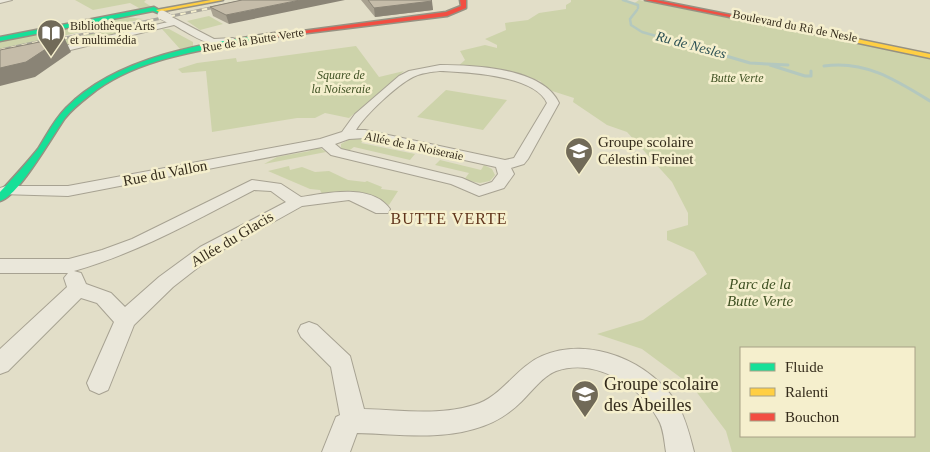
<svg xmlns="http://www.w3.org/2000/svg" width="930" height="452" viewBox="0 0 930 452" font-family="'Times New Roman',serif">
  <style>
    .green { fill: #cdd3aa; fill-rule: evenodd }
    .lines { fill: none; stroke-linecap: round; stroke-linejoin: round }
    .stream-far1 { stroke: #b4c8be; stroke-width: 2.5 }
    .stream { stroke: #b4c8be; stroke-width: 3 }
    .street-casing { stroke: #a7a292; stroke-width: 2 }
    .fast-casing { stroke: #969182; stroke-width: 3 }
    .slow-casing { stroke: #969182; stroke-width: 3 }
    .jam-casing { stroke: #969182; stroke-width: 3 }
    .street { fill: #eae7da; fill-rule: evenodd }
    .fast { fill: #16e098; fill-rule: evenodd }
    .slow { fill: #ffcf43; fill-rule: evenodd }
    .jam { fill: #f24e42; fill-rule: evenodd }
    .rail-casing { stroke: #a9a69b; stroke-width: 3 }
    .rail { stroke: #f5efcd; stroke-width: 2; stroke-dasharray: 5.5; stroke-linecap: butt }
    .street-bridge-casing { stroke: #a7a292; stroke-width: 10; stroke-linecap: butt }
    .street-bridge { stroke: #eae7da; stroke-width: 9 }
    .wall { fill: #a9a291 }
    .shaded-wall { fill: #8a8476 }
    .building { fill: #c5bca9; stroke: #8a8476 }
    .labels { text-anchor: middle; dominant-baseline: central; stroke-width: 5; stroke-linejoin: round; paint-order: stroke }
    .far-poi-label { font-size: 12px; fill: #342b1b; stroke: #f5efcd; text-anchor: start }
    .far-street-label { font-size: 12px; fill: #342b1b; stroke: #f5efcd }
    .far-park-label { font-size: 12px; font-style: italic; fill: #3e5022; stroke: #f5efcd }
    .far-water-label { font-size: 14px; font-style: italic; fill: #2b5054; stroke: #f5efcd }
    .poi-label { font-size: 15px; fill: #342b1b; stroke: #f5efcd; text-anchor: start }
    .street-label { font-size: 15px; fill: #342b1b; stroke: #f5efcd }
    .park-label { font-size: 15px; font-style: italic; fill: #3e5022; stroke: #f5efcd }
    .neighbourhood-label { font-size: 16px; letter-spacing: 1px; fill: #60341b; stroke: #f5efcd }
    .near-poi-label { font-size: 18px; fill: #342b1b; stroke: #f5efcd; text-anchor: start }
  </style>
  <rect width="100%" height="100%" fill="#e2dec8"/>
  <path class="green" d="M 75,0 L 146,0 L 144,2 L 152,7 L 139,8 L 130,3 L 93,10 Z
    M 571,0 L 627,0 L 626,2 L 633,4 L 639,0 L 930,58 L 930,452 L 732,452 L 726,431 L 692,386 L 642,349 L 597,334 L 643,320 L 707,274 L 694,252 L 667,240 L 667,231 L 688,225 L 688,213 L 672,182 L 627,132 L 607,125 L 573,102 L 574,98 L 549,90 L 540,81 L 528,77 L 456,68 L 465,60 L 460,51 L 485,45 L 497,48 L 497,45 L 485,39 L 506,30 L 505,23 L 528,20 L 539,13 L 566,9 L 566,5 L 571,2 ZM 741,348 L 914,348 L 914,436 L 741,436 Z
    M 119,16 L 143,19 L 0,49 L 0,40 Z
    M 209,16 L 223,24 L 200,30 L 187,21 Z
    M 147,22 L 153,26 L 0,62 L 0,53 Z
    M 162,29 L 169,29 L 193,42 L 193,46 L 180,49 Z
    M 356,46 L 379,77 L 404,71 L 349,118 L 325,113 L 315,118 L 297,118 L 212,132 L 206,71 L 182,73 L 178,69 L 197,63 L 236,58 L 237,62 Z
    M 446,90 L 507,100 L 483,130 L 417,117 Z
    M 354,137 L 367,137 L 361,143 L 415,154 L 410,160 L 354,147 L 347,152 L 341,150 L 341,144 Z
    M 309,148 L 320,148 L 326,152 L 264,164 L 277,157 L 310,151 Z
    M 440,160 L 481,170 L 484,165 L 492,169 L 495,175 L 490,181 L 480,183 L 464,180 L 469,173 L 435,165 Z
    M 289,166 L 290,170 L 302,167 L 315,172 L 329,171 L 348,180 L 365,182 L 367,181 L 382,187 L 381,189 L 398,191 L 389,205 L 380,201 L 322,194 L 320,190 L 310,189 L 268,171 Z"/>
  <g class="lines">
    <path class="stream-far1" d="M 623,0 L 638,5 L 638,8
      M 637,10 L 630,19 L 631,25 L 642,32 L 713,52"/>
    <path class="stream" d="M 709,51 L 750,63 L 788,65
      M 770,65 L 805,76 L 811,76 L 811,71
      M 824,66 C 865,60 896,80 930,101"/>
    <g class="street-casing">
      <path id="street" d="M 0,0 L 12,0 L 0,3 Z
        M 168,15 L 214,39 L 233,38 L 238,41 C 220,55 190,34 174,25 L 0,67 L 0,61 L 168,22 L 164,18 Z
        M 440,65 C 474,65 543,68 559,103 L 528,159 L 524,164 L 511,168 L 514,174 L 504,188 L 479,196 L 451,184 L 331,155 L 322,147 L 68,196 L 0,194 L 0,188 L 6,186 L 68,186 L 320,139 L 342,132 L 355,114 L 399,76 L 409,71 ZM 440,71 C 467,72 535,75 547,103 L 514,158 L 505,160 L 365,130 L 356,130 C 365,115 397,85 413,77 C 421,73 431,72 440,71 ZM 365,138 L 496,167 L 498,174 L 492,182 L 480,186 L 462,178 L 341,149 L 335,144 L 349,139 Z
        M 252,180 L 281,184 L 301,197 C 327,193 372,183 390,209 L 388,213 L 376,213 L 349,200 L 302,206 L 214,255 L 173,287 L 134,325 L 108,390 L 99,394 L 90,390 L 87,383 L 114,322 L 97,303 L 81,298 L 8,371 L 0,374 L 0,349 L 67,287 L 64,278 L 68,273 L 0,273 L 0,259 L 69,259 L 102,250 L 132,239 ZM 254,190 L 271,191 L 286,202 L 200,247 L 159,277 L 125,307 L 111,293 L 86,284 L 81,273 L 74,271 C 140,252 194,221 254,190 Z
        M 309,322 L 317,325 L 350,356 L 364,409 C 401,410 438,416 474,405 C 502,397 516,367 542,356 C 590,335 652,362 678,405 C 686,420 690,436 694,452 L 666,452 C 664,441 664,429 658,419 C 640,386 596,357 556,371 C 543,376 532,391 522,401 C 508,415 493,424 474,429 C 436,440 396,434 357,433 L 350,452 L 322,452 L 336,417 L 340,415 L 331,367 L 301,337 L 298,331 L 301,325 Z"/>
    </g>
    <g class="fast-casing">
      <path id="fast" d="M 154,7 L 161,11 L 158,13 L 153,11 L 0,41 L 0,37 Z
        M 275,33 L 277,34 L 277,36 C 217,49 140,54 90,95 C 81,102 72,109 65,118 C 53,135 18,197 0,201 L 0,192 C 13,178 26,164 38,149 C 47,135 54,120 66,108 C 117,56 206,43 275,33 Z"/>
    </g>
    <g class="slow-casing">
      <path id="slow" d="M 211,0 L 223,0 L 159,12 L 156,10 Z
        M 813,30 L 930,54 L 930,58 L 811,33 L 811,31 Z"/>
    </g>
    <g class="jam-casing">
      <path id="jam" d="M 460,0 L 466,0 L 466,8 L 447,16 L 275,37 L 272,35 L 446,12 L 461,6 Z
        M 645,0 L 656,0 L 816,32 L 813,34 Z"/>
    </g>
    <use href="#street" class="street"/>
    <use href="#fast" class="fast"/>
    <use href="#slow" class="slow"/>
    <use href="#jam" class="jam"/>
    <g class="rail-casing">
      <path id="rail" d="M 51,41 L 249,0
        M 0,50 L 56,38"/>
    </g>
    <use href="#rail" class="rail"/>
    <g class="street-bridge-casing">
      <path id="street-bridge" d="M 162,15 L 168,18"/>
    </g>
    <use href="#street-bridge" class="street-bridge"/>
  </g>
  <path class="wall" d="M 242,0 L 229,24 L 213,16 L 210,7 Z
    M 361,0 L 431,0 L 433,10 L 375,17 Z"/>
  <path class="shaded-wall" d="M 300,0 L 345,0 L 229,24 L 226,15 Z
    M 432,1 L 433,10 L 375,17 L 374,8 Z
    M 64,37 L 71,52 L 35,77 L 0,86 L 0,68 Z"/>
  <path class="building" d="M 242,0 L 300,0 L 226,15 L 210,7 Z
    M 368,0 L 431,0 L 432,1 L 374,8 Z
    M 64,37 L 26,62 L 0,68 L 0,50 Z"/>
  <defs>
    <g id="library-pin" transform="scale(1.4375)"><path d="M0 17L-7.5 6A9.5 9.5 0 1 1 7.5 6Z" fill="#716a58" stroke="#f5efcd"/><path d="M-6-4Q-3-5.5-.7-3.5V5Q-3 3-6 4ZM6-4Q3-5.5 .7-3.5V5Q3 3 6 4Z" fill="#fff"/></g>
    <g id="school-pin" transform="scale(1.4375)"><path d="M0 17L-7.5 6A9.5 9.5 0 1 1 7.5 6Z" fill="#716a58" stroke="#f5efcd"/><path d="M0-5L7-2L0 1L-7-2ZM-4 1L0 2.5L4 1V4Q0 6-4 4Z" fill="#fff"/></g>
  </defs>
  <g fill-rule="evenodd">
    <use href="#library-pin" x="51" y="33"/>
    <use href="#school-pin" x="579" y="151"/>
    <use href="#school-pin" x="585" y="394"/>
  </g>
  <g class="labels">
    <g class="far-poi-label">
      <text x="70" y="26">Bibliothèque Arts<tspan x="70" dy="14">et multimédia</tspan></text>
    </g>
    <g class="far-street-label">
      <text transform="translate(795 26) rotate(11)">Boulevard du Rû de Nesle</text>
      <text transform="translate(253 40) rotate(-9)">Rue de la Butte Verte</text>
      <text transform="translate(414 146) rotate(12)">Allée de la Noiseraie</text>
    </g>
    <g class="far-park-label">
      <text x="341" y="75">Square de<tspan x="341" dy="14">la Noiseraie</tspan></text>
      <text x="737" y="78">Butte Verte</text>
    </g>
    <g class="far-water-label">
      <text transform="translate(691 45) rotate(15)">Ru de Nesles</text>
    </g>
    <g class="poi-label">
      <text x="598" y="142">Groupe scolaire<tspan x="598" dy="17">Célestin Freinet</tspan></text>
    </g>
    <g class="street-label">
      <text transform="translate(165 173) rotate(-11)">Rue du Vallon</text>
      <text transform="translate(232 239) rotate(-31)">Allée du Glacis</text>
    </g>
    <g class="park-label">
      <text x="760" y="284">Parc de la<tspan x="760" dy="17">Butte Verte</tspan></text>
    </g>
    <g class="neighbourhood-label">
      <text x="449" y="218">BUTTE VERTE</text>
    </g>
    <g class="near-poi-label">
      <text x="604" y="384">Groupe scolaire<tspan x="604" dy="21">des Abeilles</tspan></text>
    </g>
  </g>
  <rect x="740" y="347" width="175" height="90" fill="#f5efcd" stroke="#a8a186"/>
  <rect x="750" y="363" width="25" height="8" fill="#16e098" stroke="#a8a186"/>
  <text x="785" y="372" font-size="15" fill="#342b1b">Fluide</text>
  <rect x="750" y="388" width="25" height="8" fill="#ffcf43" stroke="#a8a186"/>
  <text x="785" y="397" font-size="15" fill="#342b1b">Ralenti</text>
  <rect x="750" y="413" width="25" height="8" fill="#f24e42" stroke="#a8a186"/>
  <text x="785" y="422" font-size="15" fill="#342b1b">Bouchon</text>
</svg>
